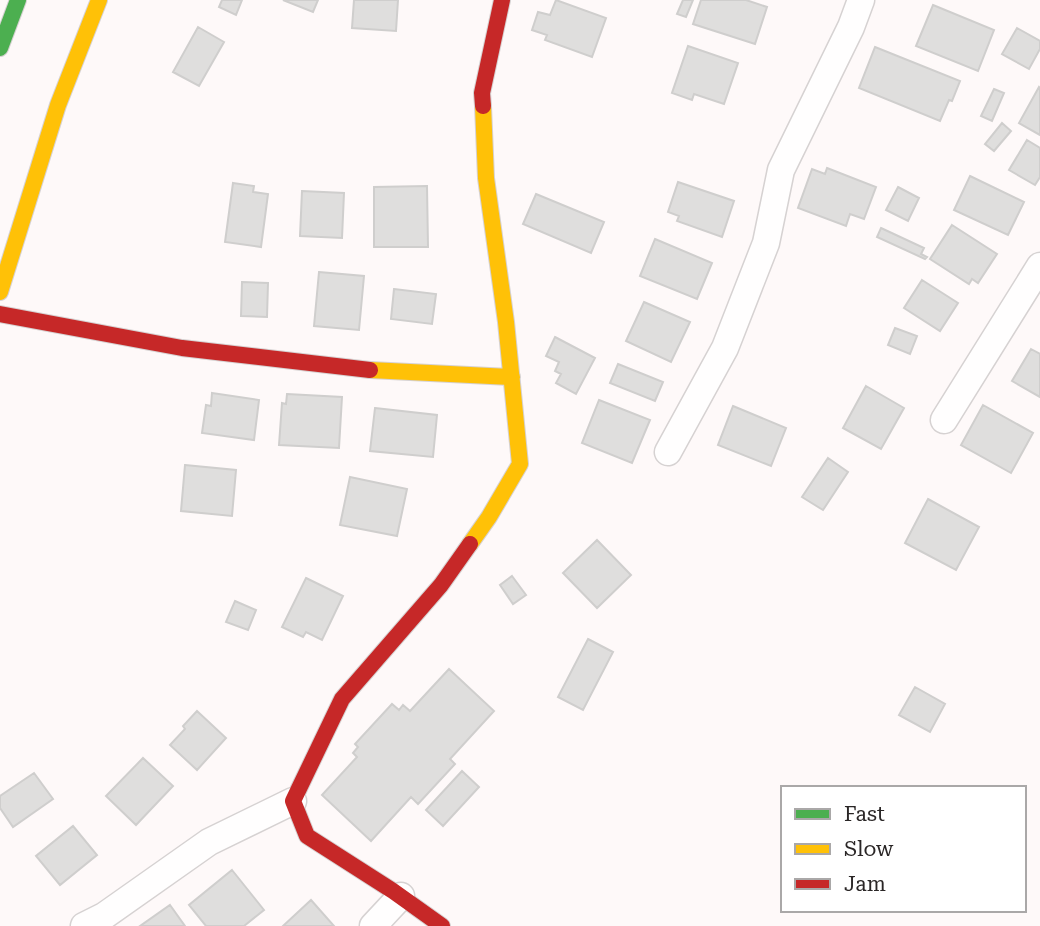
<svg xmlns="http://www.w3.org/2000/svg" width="1040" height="926" viewBox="0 0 1040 926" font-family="'Roboto Serif',serif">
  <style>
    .building { fill: #dfdedd; stroke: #cfcecd; stroke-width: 2 }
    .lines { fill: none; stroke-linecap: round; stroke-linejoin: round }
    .street-casing { stroke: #d6d2d2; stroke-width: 29 }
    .fast-casing { stroke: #d6d2d2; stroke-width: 18 }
    .slow-casing { stroke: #d6d2d2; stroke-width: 18 }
    .jam-casing { stroke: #d6d2d2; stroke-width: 18 }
    .street { stroke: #fffefe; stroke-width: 26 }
    .fast { stroke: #4caf50; stroke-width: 16 }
    .slow { stroke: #ffc107; stroke-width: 16 }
    .jam { stroke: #c62828; stroke-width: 16 }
  </style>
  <rect width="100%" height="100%" fill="#fef9f9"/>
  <path class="building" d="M 222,0 L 242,0 L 236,15 L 219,7 Z
    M 283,0 L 318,0 L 313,12 Z
    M 354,0 L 398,0 L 396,31 L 352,28 Z
    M 556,0 L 606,18 L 592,57 L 545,40 L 547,35 L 532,30 L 538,12 L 550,15 Z
    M 683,0 L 693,0 L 686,17 L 677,14 Z
    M 701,0 L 746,0 L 767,7 L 755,44 L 693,24 Z
    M 933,5 L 994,30 L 978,71 L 916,46 Z
    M 198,27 L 224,42 L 199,86 L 173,72 Z
    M 1017,28 L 1040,41 L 1040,49 L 1029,69 L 1002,54 Z
    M 688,46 L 738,63 L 724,104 L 694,94 L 692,100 L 672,93 Z
    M 875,47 L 960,81 L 952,101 L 949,100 L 940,121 L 859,88 Z
    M 1039,87 L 1040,88 L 1040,135 L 1019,123 Z
    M 994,89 L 1004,93 L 992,121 L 981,116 Z
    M 1002,123 L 1011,131 L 994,151 L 985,144 Z
    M 1027,140 L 1040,148 L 1040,177 L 1035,185 L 1009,170 Z
    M 827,168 L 876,187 L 864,219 L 850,214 L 846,226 L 798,208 L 812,169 L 825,174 Z
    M 970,176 L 1024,202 L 1008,235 L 954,210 Z
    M 678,182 L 734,201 L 722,237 L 677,221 L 679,216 L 668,212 Z
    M 233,183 L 254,186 L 253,192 L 268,194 L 261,247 L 225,242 Z
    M 427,186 L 428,247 L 374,247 L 374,187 Z
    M 898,187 L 919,198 L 908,221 L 886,210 Z
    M 302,191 L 344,193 L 342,238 L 300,236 Z
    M 536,194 L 604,222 L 591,253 L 523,224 Z
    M 952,225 L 997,254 L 978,283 L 972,279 L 969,284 L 930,259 Z
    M 881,228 L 924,248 L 921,254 L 927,257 L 925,259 L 877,237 Z
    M 655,239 L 712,263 L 697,299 L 640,276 Z
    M 319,272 L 364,276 L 359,330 L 314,326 Z
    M 922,280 L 958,303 L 940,331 L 904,308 Z
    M 242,282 L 268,283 L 267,317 L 241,316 Z
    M 394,289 L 436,294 L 432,324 L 391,319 Z
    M 644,302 L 690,322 L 671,362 L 626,341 Z
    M 895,328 L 917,336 L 910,354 L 888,345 Z
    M 555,337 L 595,358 L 576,394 L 556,383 L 561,374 L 555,371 L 559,362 L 546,356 Z
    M 1031,349 L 1040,354 L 1040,397 L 1012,381 Z
    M 618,364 L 663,382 L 655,401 L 610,383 Z
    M 866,386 L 904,408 L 881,449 L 843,428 Z
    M 212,393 L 259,400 L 254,440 L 202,433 L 206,405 L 211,406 Z
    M 287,394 L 342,397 L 339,448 L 279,445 L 282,403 L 286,404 Z
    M 599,400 L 650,420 L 632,463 L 582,443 Z
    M 983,405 L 1033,433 L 1011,473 L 961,445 Z
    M 733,406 L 786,428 L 771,466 L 718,445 Z
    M 375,408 L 437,415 L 433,457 L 370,451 Z
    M 828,458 L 848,472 L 823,510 L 802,497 Z
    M 185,465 L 236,470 L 232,516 L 181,511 Z
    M 350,477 L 407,489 L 397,536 L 340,525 Z
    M 928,499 L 979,527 L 956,570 L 905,543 Z
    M 597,540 L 631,575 L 597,608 L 563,573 Z
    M 512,576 L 526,595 L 513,604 L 500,585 Z
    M 306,578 L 343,596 L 322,640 L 306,632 L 303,637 L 282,627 Z
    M 235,601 L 256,610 L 248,630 L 226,622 Z
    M 588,639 L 613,652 L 583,710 L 558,697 Z
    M 449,669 L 494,711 L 450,759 L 455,764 L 418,804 L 411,797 L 371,841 L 322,795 L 357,757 L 353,753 L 358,747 L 355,744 L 392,704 L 399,710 L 403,705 L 410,711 Z
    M 915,687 L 945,704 L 930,732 L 899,715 Z
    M 197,711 L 226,738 L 197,770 L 170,745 L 185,729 L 183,726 Z
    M 143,758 L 173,786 L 136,825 L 106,796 Z
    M 462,771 L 479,787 L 443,826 L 426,810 Z
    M 34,773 L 53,799 L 13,827 L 0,808 L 0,796 Z
    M 73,826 L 97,855 L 60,885 L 36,856 Z
    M 232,870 L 264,910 L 244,926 L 206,926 L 189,905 Z
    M 311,900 L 334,926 L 283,926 Z
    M 170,905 L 185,926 L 140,926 Z"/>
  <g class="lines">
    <g class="street-casing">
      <path id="street" d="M 944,420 L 1040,266
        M 668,452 L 725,348 L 766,243 L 781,170 L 851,27 L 861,0
        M 84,926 L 104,916 L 209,842 L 293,801
        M 373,926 L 401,896"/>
    </g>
    <g class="fast-casing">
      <path id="fast" d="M 0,48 L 18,0"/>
    </g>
    <g class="slow-casing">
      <path id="slow" d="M 0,292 L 58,105 L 99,0
        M 370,370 L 512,377
        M 470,544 L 489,517 L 520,464 L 506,322 L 486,178 L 483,106"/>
    </g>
    <g class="jam-casing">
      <path id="jam" d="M 483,106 L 482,93 L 502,0
        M 0,314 L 182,348 L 370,370
        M 442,926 L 393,891 L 307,836 L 293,801 L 342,699 L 441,585 L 470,544"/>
    </g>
    <use href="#street" class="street"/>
    <use href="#fast" class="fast"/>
    <use href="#slow" class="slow"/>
    <use href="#jam" class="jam"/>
  </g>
  <rect x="781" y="786" width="245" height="126" fill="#ffffff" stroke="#aaa8a8" stroke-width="2"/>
  <rect x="795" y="809" width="35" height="10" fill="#4caf50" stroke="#aaa8a8" stroke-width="2"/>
  <text x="844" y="821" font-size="21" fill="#2a2626">Fast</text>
  <rect x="795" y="844" width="35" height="10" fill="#ffc107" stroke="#aaa8a8" stroke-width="2"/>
  <text x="844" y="856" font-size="21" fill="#2a2626">Slow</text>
  <rect x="795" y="879" width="35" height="10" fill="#c62828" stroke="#aaa8a8" stroke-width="2"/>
  <text x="844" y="891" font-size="21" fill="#2a2626">Jam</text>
</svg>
